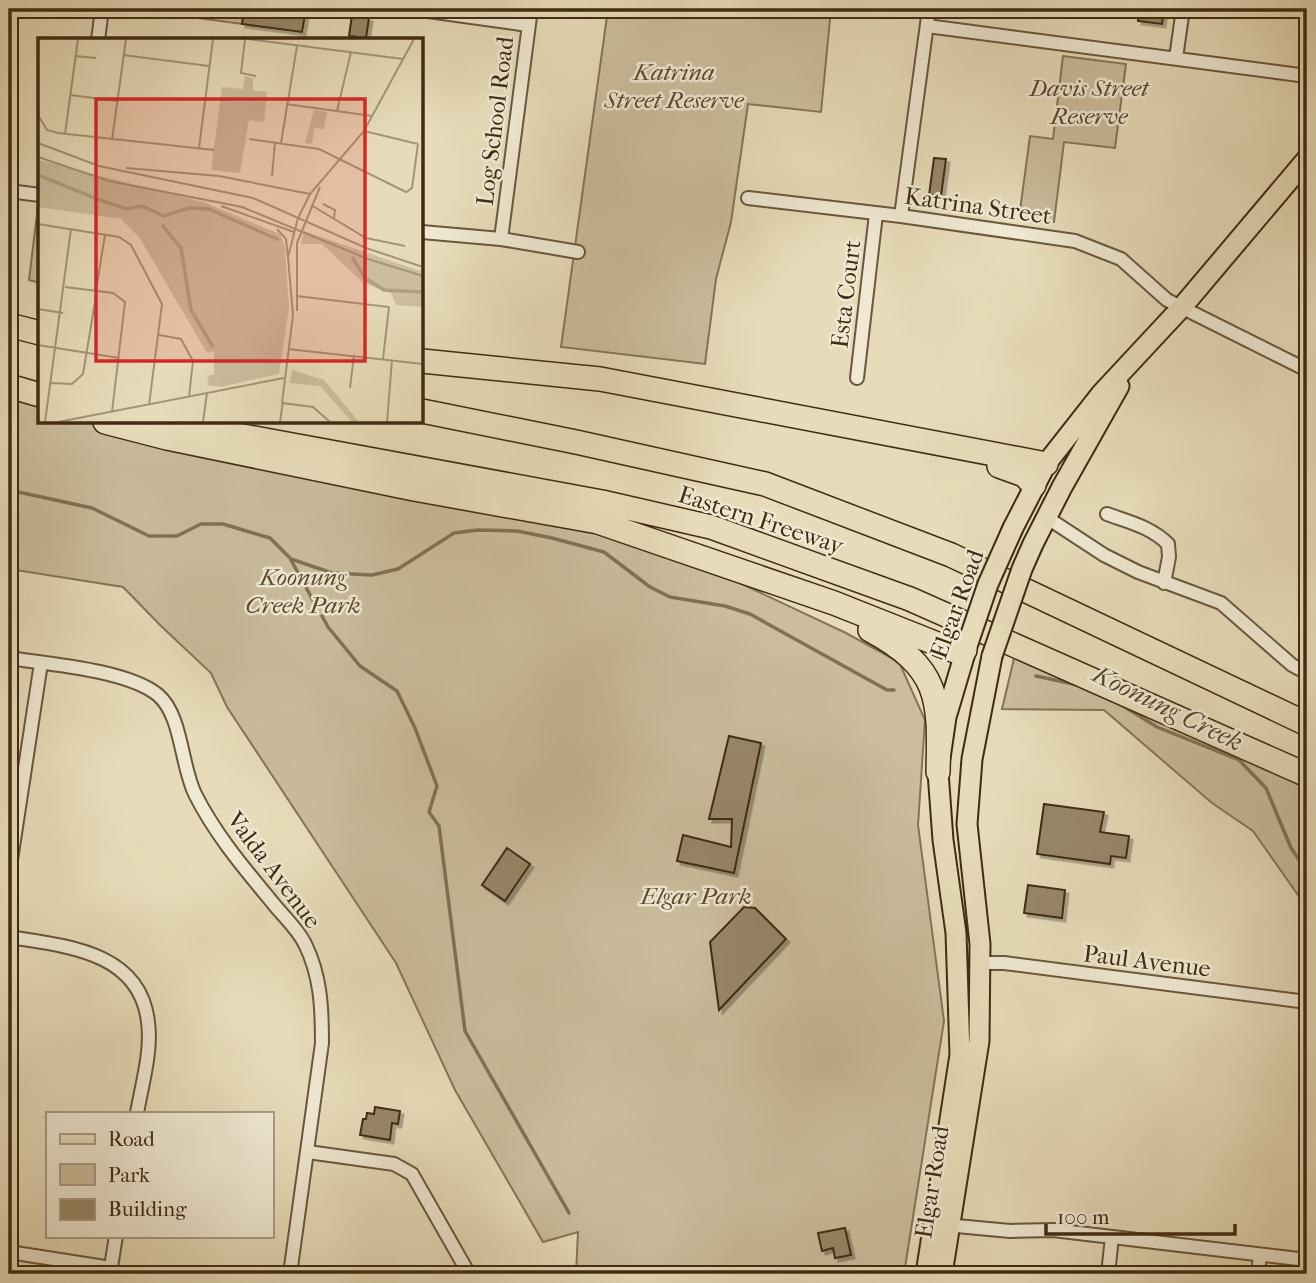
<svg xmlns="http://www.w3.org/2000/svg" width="1316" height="1283" viewBox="0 0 1316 1283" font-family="'IM FELL French Canon',serif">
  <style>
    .green { fill: #cbbd9d; stroke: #867458; stroke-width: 2 }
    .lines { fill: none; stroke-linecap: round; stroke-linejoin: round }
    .stream { stroke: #827155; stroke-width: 3.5 }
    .building { fill: #978769; stroke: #402b13; stroke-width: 2; filter: url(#shadow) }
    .minor-casing { stroke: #6a573c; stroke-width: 16 }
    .primary-casing { stroke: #402b13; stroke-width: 23 }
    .motorway-casing { stroke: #402b13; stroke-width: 26 }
    .minor { stroke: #efe8d2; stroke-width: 12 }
    .primary { stroke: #e7dbb9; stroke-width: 19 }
    .motorway { stroke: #e7dbb9; stroke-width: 23 }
    .primary-bridge-casing { stroke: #402b13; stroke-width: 23; stroke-linecap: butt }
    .primary-bridge { stroke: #e7dbb9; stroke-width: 19 }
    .labels { text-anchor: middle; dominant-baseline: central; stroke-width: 5; stroke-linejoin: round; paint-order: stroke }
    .park-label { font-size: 24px; font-style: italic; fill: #5c482f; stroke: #efe8d2 }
    .street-label { font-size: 24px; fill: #402b13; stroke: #efe8d2 }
    .water-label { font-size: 26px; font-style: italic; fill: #5c482e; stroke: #efe8d2 }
    .inset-river { fill: none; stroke: #ae9f81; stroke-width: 3.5 }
    .inset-road { fill: none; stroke: #a49577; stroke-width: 2 }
    .view { fill: #d62828; fill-opacity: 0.15; stroke: #d62828; stroke-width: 3.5 }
    .inset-edge { fill: none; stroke: #402b13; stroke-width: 3.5 }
  </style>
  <defs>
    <filter id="shadow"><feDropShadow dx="3.5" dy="3.5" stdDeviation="0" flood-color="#0004"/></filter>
  </defs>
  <rect width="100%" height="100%" fill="#e7dbb9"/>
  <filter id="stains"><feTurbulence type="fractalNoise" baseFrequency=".00286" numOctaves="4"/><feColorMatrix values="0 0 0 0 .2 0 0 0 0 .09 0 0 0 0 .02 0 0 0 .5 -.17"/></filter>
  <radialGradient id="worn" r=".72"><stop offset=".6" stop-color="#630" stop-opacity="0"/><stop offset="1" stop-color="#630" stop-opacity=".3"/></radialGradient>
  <path class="green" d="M 176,9 L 244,9 L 242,24 L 175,15 Z
    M 608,9 L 831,9 L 821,112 L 748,104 L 731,222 L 716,279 L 705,364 L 561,347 Z
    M 1063,56 L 1126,64 L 1115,148 L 1064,142 L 1054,222 L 1019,218 L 1030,136 L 1053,139 Z
    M 38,206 L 40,207 L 40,283 L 29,280 Z
    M 9,384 L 40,391 L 40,422 L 172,422 L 524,504 L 695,562 L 846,633 L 899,662 L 925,720 L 918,825 L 944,1021 L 904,1274 L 576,1274 L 578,1232 L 543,1242 L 455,1090 L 396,963 L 227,707 L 211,673 L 161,626 L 123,587 L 9,569 Z
    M 1017,646 L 1307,768 L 1307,904 L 1303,902 L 1253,831 L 1212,803 L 1104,710 L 1002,709 Z"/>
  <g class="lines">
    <path class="stream" d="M 9,490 L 92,508 L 149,536 L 177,536 L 201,524 L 223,524 L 270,538 L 291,559 L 332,573 L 372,575 L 398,569 L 454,533 L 478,530 L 517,531 L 552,538 L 604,552 L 650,587 L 670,597 L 725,606 L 750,614 L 887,690 L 894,690
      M 291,560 L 315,604
      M 322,616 L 328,627 L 360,666 L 397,691 L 415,728 L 437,786 L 429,812 L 439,826 L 465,1031 L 569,1213
      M 1036,676 L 1078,685
      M 1120,704 L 1157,727 L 1239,760 L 1266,788 L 1291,848 L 1307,871"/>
  </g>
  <path class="building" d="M 244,9 L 306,9 L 302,32 L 242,24 Z
    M 1139,9 L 1164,9 L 1162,24 L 1138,21 Z
    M 352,15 L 369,18 L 366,38 L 349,36 Z
    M 934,158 L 946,159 L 941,196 L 929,195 Z
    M 729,736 L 761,743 L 734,873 L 677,861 L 683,835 L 731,847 L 732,819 L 709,819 Z
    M 1044,804 L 1104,812 L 1100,832 L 1129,836 L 1126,858 L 1111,856 L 1110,864 L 1037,854 Z
    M 507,848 L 530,864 L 505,901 L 482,885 Z
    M 1028,885 L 1065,890 L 1062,918 L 1024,913 Z
    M 744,907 L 755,908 L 786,939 L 719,1010 L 710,942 Z
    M 375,1107 L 400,1111 L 398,1124 L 392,1123 L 390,1140 L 360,1135 L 363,1119 L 366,1119 L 367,1113 L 374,1114 Z
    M 845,1228 L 851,1255 L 835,1258 L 833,1248 L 822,1251 L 818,1233 Z"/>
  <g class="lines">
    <g class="minor-casing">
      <path id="minor" d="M 428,11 L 528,25
        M 927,26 L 1307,76
        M 98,40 L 102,9
        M 1176,58 L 1183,9
        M 9,191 L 40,195
        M 748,198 L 901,216 L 1075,241 L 1121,259 L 1167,300 L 1307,370
        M 901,216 L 929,9
        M 422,232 L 501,239 L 578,252
        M 501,239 L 531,9
        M 857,378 L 876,214
        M 1107,514 C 1129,522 1151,527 1168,544 L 1169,557 L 1164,583
        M 1046,517 L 1104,555 L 1138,572 L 1221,603 L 1292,665 L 1307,673
        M 9,658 C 48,664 128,670 158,695 C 182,715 181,766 195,794 C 215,834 244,868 272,902 C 283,916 298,929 305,944 C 321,976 322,1009 322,1043 L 290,1274
        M 9,873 L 41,663
        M 9,937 C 65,946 140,951 148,1022 C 152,1051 142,1084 137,1113
        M 980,963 L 1004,963 L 1307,1002
        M 308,1152 L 394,1164 L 412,1174 L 469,1274
        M 946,1225 L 1010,1231 L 1053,1230 L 1307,1260
        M 9,1252 L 111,1268
        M 110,1273 L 116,1236
        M 1108,1274 L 1112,1237
        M 1258,1274 L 1260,1255"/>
    </g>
    <g class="primary-casing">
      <path id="primary" d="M 1013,528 L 1046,464 L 1101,394 L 1182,307 L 1307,159
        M 1033,544 L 1062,487 L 1119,386
        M 926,1274 L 960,1055 L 956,933 L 943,840 L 938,772 L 946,717 L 968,643
        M 942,1274 L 979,1041 L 980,944 L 967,824 L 972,759 L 992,656"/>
    </g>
    <g class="motorway-casing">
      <path id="motorway" d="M 9,325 L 40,333
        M 422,361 L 600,379 L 1046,464
        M 9,386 L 40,395
        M 422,411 L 576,442 L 765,484 L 951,555 L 1307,724
        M 105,422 L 167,438 L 414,489 L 598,522 L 834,603 L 955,651 L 965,650
        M 167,422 L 602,502 L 711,527 L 910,599 L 1307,775
        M 999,466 L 1024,475 L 1034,485
        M 870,630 C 940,668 940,698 938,772"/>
    </g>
    <use href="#minor" class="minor"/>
    <use href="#primary" class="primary"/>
    <use href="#motorway" class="motorway"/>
    <g class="primary-bridge-casing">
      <path id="primary-bridge" d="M 968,643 L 988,584 L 1013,528
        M 992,656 L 1022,569 L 1033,544"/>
    </g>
    <use href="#primary-bridge" class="primary-bridge"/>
  </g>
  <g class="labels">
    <g class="park-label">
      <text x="674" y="72">Katrina<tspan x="674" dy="28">Street Reserve</tspan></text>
      <text x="1089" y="88">Davis Street<tspan x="1089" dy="28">Reserve</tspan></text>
      <text x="303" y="577">Koonung<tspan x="303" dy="28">Creek Park</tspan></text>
      <text x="696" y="896">Elgar Park</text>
    </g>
    <g class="street-label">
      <text transform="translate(495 121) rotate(-83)">Log School Road</text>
      <text transform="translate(978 206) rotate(8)">Katrina Street</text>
      <text transform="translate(846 294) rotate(-83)">Esta Court</text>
      <text transform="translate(761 520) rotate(18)">Eastern Freeway</text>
      <text transform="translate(957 604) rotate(-70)">Elgar Road</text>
      <text transform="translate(274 870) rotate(53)">Valda Avenue</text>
      <text transform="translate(1147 961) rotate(7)">Paul Avenue</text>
      <text transform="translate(932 1182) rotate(-81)">Elgar Road</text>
    </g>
    <g class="water-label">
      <text transform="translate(1168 708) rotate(26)">Koonung Creek</text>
    </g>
  </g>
  <g transform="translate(38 38)">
    <rect width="385" height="385" fill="#e7dbb9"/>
    <path d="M 207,38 L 215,40 L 215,52 L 229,54 L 226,84 L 211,82 L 202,135 L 173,132 L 184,49 L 205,51 ZM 276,72 L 289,74 L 286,91 L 276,90 L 274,106 L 267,105 ZM 0,122 L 165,164 L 242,196 L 247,208 L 251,270 L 241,336 L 182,349 L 169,347 L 171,337 L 176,337 L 176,313 L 169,315 L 101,199 L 83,181 L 0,169 ZM 266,193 L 385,234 L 385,269 L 358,267 L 353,255 L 325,245 L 284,206 L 263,206 ZM 254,332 L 286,342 L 321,384 L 314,384 L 282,348 L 252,345 Z" fill="#cbbd9d"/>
    <path class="inset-river" d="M 0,137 L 62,162 L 89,171 L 104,168 L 126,178 L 151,170 L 171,171 L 241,202M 124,187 L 143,210 L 153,272 L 175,309M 314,219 L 327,240 L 346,252 L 385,254"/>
    <path class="inset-road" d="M 207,1 L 203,35 L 218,38M 211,1 L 365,21M 85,17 L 171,28M 37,18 L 58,20M 32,57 L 79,63M 248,66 L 334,78M 299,73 L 313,14M 0,77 L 9,92 L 20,95 L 176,112M 326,93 L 380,106M 27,96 L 40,1M 211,101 L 281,111 L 368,154 L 374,150 L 380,106M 74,102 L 88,1M 0,105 L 61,128 L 215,160 L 328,210 L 385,229M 243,105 L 259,8M 161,110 L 175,1M 0,119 L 71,143 L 204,169 L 330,221 L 385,238M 88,130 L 181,138 L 272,156M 234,138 L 237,105M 285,166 L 297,172 L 296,180M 273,167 L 328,200 L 367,208M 183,168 L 256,194M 0,186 L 81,199 L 93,207 L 124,266 L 111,367M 239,191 L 248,201 L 250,219M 27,249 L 75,255 L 87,264 L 74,374M 58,252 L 67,197M 259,258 L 351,269 L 345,321M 0,271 L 25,275M 259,273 L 259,205 L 282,149M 121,297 L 143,301 L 155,323 L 151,359M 0,307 L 81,320M 250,311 L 385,326M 13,345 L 34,346 L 45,336 L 59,252M 312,350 L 316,317M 244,365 L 275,369 L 292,384M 244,365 L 255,277 L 250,219 L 260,180 L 272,156 L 326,93 L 376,1M 7,384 L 33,191M 20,384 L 246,340M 165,384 L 169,355M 242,384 L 245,363M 349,384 L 354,322"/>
    <path class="view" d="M 58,61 L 327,61 L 327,323 L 58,323 Z"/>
    <rect width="385" height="385" class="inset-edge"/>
  </g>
  <rect width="1316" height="1283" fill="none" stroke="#e7dbb9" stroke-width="35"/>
  <rect x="10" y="10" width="1295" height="1262" fill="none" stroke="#402b13" stroke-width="3.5"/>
  <rect x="18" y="18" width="1281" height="1248" fill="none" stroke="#402b13" stroke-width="2"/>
  <rect x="46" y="1112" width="228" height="126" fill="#efe8d2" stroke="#a99c86" stroke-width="2"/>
  <rect x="60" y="1134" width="35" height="10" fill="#e7dbb9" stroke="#a99c86" stroke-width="2"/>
  <text x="108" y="1146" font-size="21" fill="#402b13">Road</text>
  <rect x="60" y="1164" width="35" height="21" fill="#cbbd9d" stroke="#a99c86" stroke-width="2"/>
  <text x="108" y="1182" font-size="21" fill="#402b13">Park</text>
  <rect x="60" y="1199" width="35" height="21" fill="#978769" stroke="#a99c86" stroke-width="2"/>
  <text x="108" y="1216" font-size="21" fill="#402b13">Building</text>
  <path d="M1046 1224v10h189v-10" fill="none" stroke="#402b13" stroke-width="3.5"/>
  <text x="1057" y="1224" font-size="21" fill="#402b13" stroke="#efe8d2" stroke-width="5" paint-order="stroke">100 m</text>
  <rect width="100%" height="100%" filter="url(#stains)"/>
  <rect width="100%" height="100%" fill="url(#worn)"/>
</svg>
